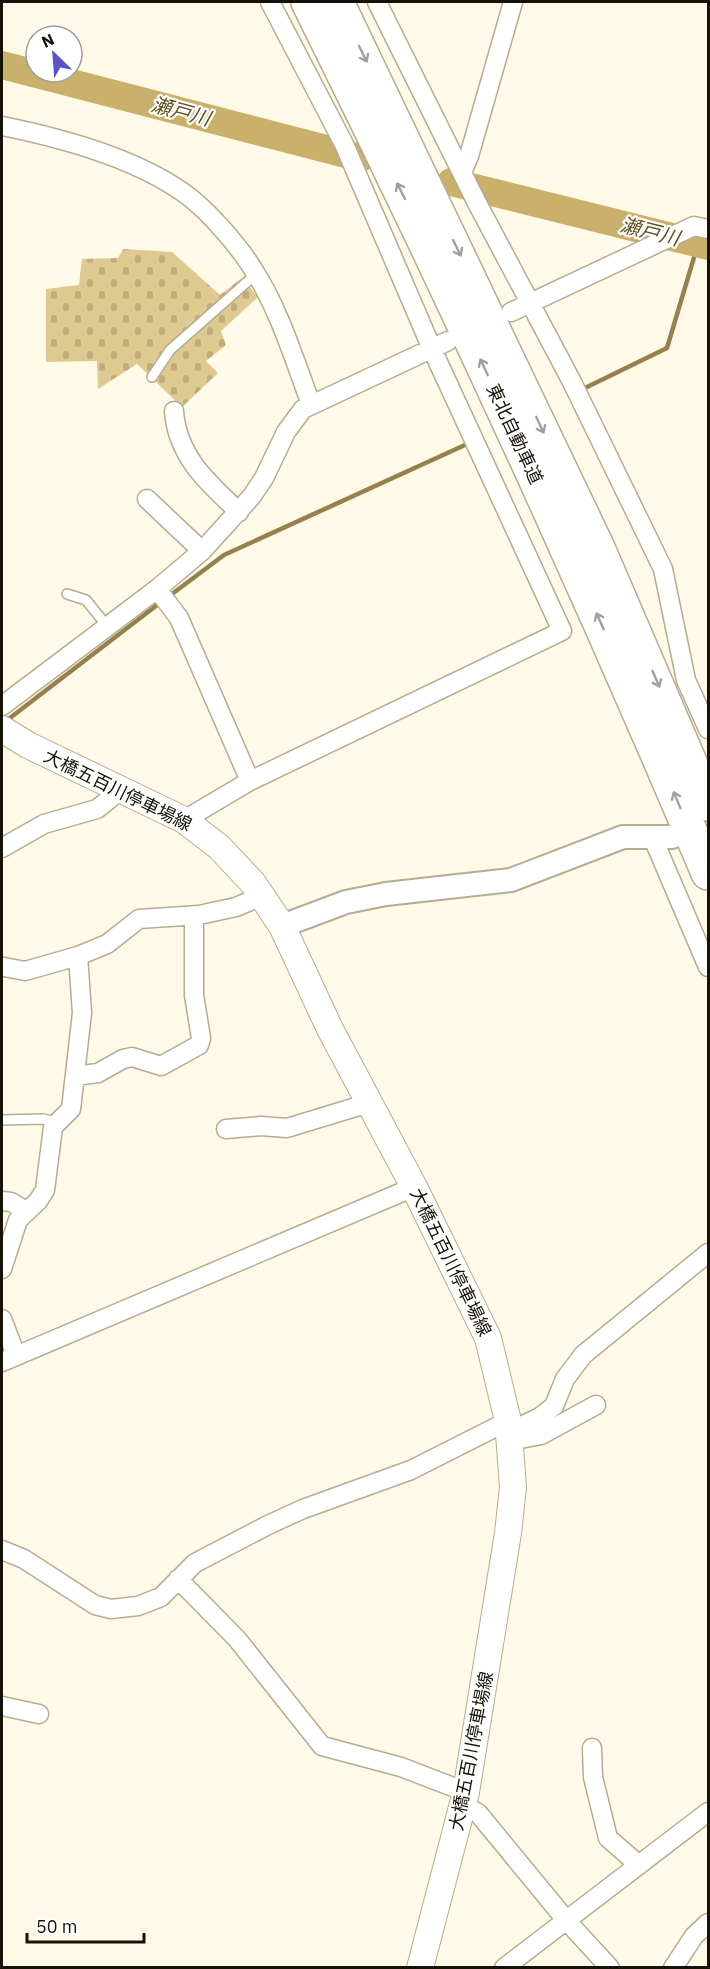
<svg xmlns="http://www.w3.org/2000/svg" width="710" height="1969" viewBox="0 0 710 1969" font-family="'IBM Plex Sans','Noto Sans JP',sans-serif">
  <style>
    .cemetery { fill: url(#cemetery-stones) }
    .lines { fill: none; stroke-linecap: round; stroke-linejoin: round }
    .stream { stroke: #94814d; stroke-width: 4.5 }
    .river { stroke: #cab16b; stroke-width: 28 }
    .service-casing { stroke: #b6ac91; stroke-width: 12 }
    .minor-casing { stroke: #b6ac91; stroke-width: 21 }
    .tertiary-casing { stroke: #b6ac91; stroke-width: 26 }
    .secondary-casing { stroke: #b6ac91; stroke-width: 28 }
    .motorway-casing { stroke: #b6ac91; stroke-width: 36 }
    .service { stroke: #fff; stroke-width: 9 }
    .minor { stroke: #fff; stroke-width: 18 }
    .tertiary { stroke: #fff; stroke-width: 22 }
    .secondary { stroke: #fff; stroke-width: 26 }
    .motorway { stroke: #fff; stroke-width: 33 }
    .oneway { stroke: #a2a09c }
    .labels { text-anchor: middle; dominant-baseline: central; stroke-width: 4.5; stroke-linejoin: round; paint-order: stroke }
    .street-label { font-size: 18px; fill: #161208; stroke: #fff }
    .water-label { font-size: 20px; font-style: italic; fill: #62511b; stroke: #fff }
  </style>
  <defs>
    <pattern id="cemetery-stones" width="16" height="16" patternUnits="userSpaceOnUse" patternTransform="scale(1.5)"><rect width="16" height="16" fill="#deca91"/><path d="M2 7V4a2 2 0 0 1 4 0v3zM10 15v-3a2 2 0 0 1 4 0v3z" fill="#beac7c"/></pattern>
  </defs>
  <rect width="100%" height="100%" fill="#fff9e7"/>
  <path class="cemetery" d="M 123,249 L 172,252 L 220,295 L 242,278 L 258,297 L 221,331 L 226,345 L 206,361 L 218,373 L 182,407 L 137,364 L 98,389 L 97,361 L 46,362 L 46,289 L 79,285 L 82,259 L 118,258 Z"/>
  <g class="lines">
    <path class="stream" d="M 585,388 L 667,348 L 698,244
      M 168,597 L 224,555 L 465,445
      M 6,721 L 161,602"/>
    <path class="river" d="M 2,65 L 361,158
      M 451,182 L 708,246"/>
    <g class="service-casing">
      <path id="service" d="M 152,377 L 170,350 L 256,274
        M 67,594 L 86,600 L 107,626
        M 2,1120 L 43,1119 L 57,1122"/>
    </g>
    <g class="minor-casing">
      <path id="minor" d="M 377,2 L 477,203 L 572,382 L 663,569 L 686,680 L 708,729
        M 2,126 C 62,138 133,157 184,193 C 208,210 241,248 256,274 C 280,312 295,362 311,404
        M 463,170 L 469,156 L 513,2
        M 511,312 L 694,226 L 708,229
        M 174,411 C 177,456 208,483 239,512
        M 147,499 L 202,551
        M 157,589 L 179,618 L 250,781
        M 2,706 L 157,589 L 202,551 L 252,496 L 264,478 L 286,432 L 303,409 L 448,341
        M 184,820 L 250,781 L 562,631 L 432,349 L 344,144 L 270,2
        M 652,836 L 708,967
        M 2,848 L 44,824 L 97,809 L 122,789
        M 4,967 L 25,971 L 78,956
        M 75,1076 L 98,1073 L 123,1059 L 132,1057 L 161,1066 L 199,1045 L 201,1038 L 194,995 L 194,916
        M 226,1129 L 261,1126 L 287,1128 L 369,1103
        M 2,1201 L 11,1202 L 26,1211
        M 2,1269 L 18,1220 L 38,1201 L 45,1190 L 53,1127 L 71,1109 L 82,1013 L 78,956 L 107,944 L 139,919 L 199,915 L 236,907 L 262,896
        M 2,1319 L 16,1355
        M 2,1362 L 414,1187
        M 509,1432 L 540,1417 L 554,1406 L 565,1379 L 583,1355 L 708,1253
        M 510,1441 L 541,1435 L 596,1405
        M 2,1550 L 24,1559 L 95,1605 L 111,1609 L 138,1606 L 161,1597 L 195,1563 L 268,1525 L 303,1509 L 411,1470 L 508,1421
        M 178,1579 L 237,1639 L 322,1746 L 401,1767 L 466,1792
        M 2,1706 L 39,1714
        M 592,1748 L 593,1777 L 608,1838 L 639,1865
        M 464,1805 L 478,1813 L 566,1920 L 610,1968
        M 504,1968 L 708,1812
        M 673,1968 L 694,1936 L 708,1923"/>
    </g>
    <g class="tertiary-casing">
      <path id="tertiary" d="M 282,926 L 346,902 L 386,894 L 511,880 L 623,837 L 672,837"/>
    </g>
    <g class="secondary-casing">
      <path id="secondary" d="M 2,729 L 28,745 L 184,820 L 219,847 L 253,883 L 282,926 L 330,1029 L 414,1187 L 488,1338 L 508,1421 L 513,1487 L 508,1533 L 466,1792 L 420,1968"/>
    </g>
    <g class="motorway-casing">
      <path id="motorway" d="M 308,2 C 450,288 584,579 708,873
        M 337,2 L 598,548 L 708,804"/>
    </g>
    <use href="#service" class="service"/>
    <use href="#minor" class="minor"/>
    <use href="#tertiary" class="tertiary"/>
    <use href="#secondary" class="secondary"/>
    <use href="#motorway" class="motorway"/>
  </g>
  <defs><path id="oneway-shaft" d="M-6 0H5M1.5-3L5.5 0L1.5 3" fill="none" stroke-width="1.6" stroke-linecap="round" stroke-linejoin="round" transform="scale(1.5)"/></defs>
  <g class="oneway">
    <use href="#oneway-shaft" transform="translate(363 54) rotate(64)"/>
    <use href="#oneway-shaft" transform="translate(401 191) rotate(-116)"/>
    <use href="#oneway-shaft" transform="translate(457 248) rotate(64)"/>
    <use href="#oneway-shaft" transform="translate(484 367) rotate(-115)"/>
    <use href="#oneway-shaft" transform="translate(540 425) rotate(65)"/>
    <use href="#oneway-shaft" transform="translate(600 621) rotate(-114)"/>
    <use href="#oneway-shaft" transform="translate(656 679) rotate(66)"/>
    <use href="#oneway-shaft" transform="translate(677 800) rotate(-113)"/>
  </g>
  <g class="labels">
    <g class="street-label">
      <text transform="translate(515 434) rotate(65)">東北自動車道</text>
      <text transform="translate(118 790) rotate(26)">大橋五百川停車場線</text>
      <text transform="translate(451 1262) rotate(64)">大橋五百川停車場線</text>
      <text transform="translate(471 1751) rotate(-79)">大橋五百川停車場線</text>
    </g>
    <g class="water-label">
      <text transform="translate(181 111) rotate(15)">瀬戸川</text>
      <text transform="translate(650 231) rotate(14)">瀬戸川</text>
    </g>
  </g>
  <rect width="710" height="1969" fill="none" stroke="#161208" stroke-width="6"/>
  <g transform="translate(54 54) rotate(335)"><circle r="28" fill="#ffffff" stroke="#a2a09c" stroke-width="1.5"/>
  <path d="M0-4.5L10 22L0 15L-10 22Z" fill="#5653ca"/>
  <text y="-9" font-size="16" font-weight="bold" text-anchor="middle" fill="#161208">N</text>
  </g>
  <path d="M27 1933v9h117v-9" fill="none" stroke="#161208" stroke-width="3"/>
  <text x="36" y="1933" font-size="18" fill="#161208" stroke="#ffffff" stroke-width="4.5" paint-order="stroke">50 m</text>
</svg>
